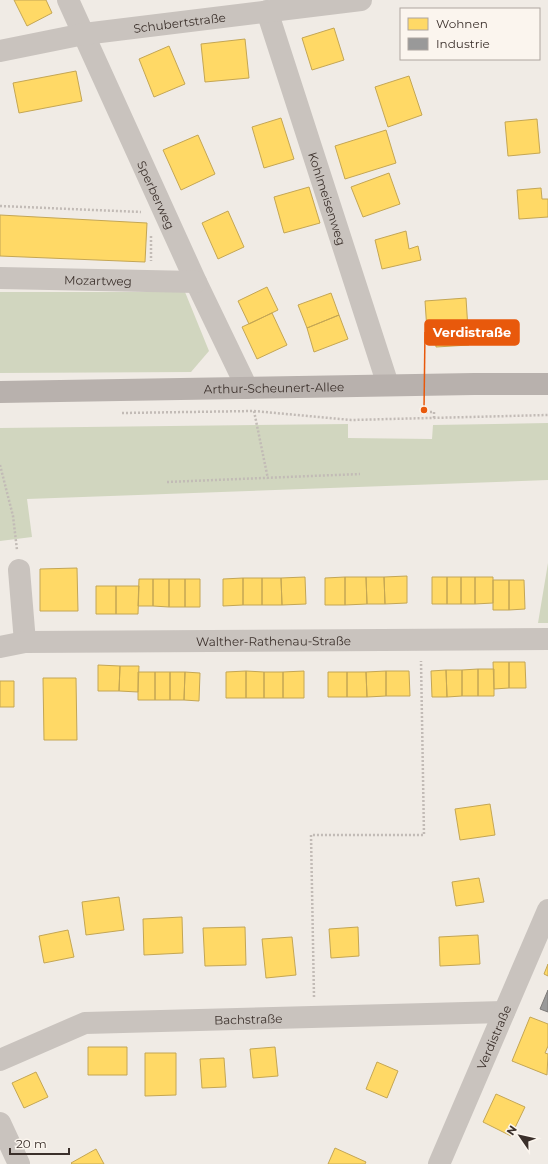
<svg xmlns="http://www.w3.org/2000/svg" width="548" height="1164" viewBox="0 0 548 1164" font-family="Montserrat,sans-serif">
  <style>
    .green { fill: #d1d6bf }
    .homes { fill: #ffd966; stroke: #c4a654 }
    .industry { fill: #999; stroke: #7d7a78 }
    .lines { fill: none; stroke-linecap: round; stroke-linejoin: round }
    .path { stroke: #c2bbb6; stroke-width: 2.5; stroke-dasharray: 2 2; stroke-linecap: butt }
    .minor { stroke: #c9c3be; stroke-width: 22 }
    .major { stroke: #b8b1ad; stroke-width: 22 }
    .labels { text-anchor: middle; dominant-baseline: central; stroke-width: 4; stroke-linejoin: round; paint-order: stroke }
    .street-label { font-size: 12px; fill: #3b302b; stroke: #fbf5ee }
    .leader { fill: none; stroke: #e8590c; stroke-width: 1.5 }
    .callout-dot { fill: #e8590c; stroke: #fbf5ee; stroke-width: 1.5 }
    .callout { fill: #e8590c; stroke: #e8590c; stroke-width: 1.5 }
    .callout-label { font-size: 13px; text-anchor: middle; font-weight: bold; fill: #fff }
  </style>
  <rect width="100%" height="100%" fill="#f0ebe5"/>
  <path class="green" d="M 0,292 L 185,292 L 209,351 L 191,372 L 0,373 Z
    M 548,423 L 548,480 L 27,499 L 32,537 L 0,541 L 0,428 L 348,424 L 348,438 L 432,439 L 433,425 Z
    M 548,563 L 548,623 L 538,623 Z"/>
  <path class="homes" d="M 14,0 L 46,0 L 52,13 L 27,26 Z
    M 334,28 L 344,60 L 312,70 L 302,38 Z
    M 245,39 L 249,78 L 205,82 L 201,44 Z
    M 169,46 L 185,84 L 154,97 L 139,59 Z
    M 76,71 L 82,101 L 19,113 L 13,83 Z
    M 409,76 L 422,115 L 388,127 L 375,87 Z
    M 281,118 L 294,159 L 264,168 L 252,127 Z
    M 537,119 L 540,153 L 508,156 L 505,122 Z
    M 386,130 L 396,163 L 345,179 L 335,146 Z
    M 198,135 L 215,174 L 181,190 L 163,150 Z
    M 389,173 L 400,204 L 363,217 L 351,187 Z
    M 309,187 L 320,223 L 284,233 L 274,197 Z
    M 541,188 L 542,199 L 548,199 L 548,217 L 519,219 L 517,190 Z
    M 228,211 L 244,247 L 218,259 L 202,223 Z
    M 0,215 L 147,223 L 145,262 L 0,256 Z
    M 406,231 L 409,249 L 418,246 L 421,260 L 382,269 L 375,240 Z
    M 267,287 L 278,310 L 249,324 L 238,301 Z
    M 331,293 L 339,315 L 307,328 L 298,305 Z
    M 466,298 L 469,345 L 436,347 L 435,331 L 427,331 L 425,301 Z
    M 272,313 L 287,345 L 257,359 L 242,327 Z
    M 339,315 L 348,339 L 314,352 L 307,328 Z
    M 77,568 L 78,611 L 40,611 L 40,569 Z
    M 407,576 L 407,603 L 385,604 L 384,577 Z
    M 305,577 L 306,604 L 282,605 L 281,578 Z
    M 345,577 L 345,605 L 325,605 L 325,578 Z
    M 345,577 L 366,577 L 367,604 L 345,605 Z
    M 366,577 L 384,577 L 385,604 L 367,604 Z
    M 432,577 L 447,577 L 447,604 L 432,604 Z
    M 447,577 L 461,577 L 461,604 L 447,604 Z
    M 461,577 L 475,577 L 475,604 L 461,604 Z
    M 475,577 L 493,577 L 493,603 L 475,604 Z
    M 243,578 L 243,605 L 223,606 L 223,579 Z
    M 243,578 L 262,578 L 262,605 L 243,605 Z
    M 262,578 L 281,578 L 282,605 L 262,605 Z
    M 139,579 L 153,579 L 153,606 L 138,606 Z
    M 153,579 L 169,579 L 169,607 L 153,606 Z
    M 169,579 L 185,579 L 185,607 L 169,607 Z
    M 185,579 L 200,579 L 200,607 L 185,607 Z
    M 493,580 L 509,580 L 509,610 L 493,610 Z
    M 509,580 L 524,580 L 525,609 L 509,610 Z
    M 96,586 L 116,586 L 116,614 L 96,614 Z
    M 116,586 L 139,586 L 138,614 L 116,614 Z
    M 493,662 L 509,662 L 509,688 L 494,689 Z
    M 509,662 L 525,662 L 526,688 L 509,688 Z
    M 98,665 L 120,666 L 119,691 L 98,691 Z
    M 120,666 L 139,666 L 138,692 L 119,691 Z
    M 478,669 L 494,669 L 494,696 L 478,696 Z
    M 478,669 L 478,696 L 462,696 L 462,670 Z
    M 446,670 L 447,697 L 432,697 L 431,671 Z
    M 446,670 L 462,670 L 462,696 L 447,697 Z
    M 246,671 L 246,698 L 226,698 L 226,672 Z
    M 246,671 L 264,672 L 264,698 L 246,698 Z
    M 304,671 L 304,698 L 283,698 L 283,672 Z
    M 386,671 L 409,671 L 410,696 L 386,696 Z
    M 386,671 L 386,696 L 367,697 L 366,672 Z
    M 138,672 L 155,672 L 155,700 L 138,700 Z
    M 155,672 L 170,672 L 170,700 L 155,700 Z
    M 170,672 L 185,672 L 184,700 L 170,700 Z
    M 185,672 L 200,673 L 199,701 L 184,700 Z
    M 264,672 L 283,672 L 283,698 L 264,698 Z
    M 328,672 L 347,672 L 347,697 L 328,697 Z
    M 347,672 L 366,672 L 367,697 L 347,697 Z
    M 43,678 L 76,678 L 77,740 L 44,740 Z
    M 0,681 L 14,681 L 14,707 L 0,707 Z
    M 490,804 L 495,835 L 460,840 L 455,809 Z
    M 479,878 L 484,902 L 456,906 L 452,882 Z
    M 119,897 L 124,930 L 86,935 L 82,902 Z
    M 182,917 L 183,953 L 144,955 L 143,919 Z
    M 245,927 L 246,965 L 205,966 L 203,928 Z
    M 358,927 L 359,956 L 331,958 L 329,929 Z
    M 68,930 L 74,957 L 44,963 L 39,936 Z
    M 478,935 L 480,964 L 440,966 L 439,937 Z
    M 292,937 L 296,975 L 266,978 L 262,939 Z
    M 548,964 L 548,976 L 544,974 Z
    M 530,1017 L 548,1024 L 548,1046 L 545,1053 L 548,1054 L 547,1075 L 512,1061 Z
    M 88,1047 L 127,1047 L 127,1075 L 88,1075 Z
    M 275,1047 L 278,1076 L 253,1078 L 250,1049 Z
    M 145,1053 L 176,1053 L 176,1095 L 145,1096 Z
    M 224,1058 L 226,1087 L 202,1088 L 200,1059 Z
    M 377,1062 L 398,1071 L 387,1098 L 366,1089 Z
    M 36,1072 L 48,1097 L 24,1108 L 12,1083 Z
    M 496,1094 L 525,1107 L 511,1136 L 483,1122 Z
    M 335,1148 L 366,1162 L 365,1164 L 328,1164 Z
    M 96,1149 L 104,1164 L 72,1164 L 71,1163 Z"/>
  <path class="industry" d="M 548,990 L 548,1012 L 540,1009 Z"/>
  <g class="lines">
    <path class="path" d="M 0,206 L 141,212
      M 151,236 L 151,261
      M 424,410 L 424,412 L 434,412 L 434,418
      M 254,411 L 268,479
      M 122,413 L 254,411 L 351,420 L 548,415
      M 0,465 L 13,516 L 17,550
      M 167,482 L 360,474
      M 314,997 L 311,835 L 424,835 L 421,661"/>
    <g class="minor">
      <path id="s1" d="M 68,0 L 196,282 L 247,388"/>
      <path id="s2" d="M 267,11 L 388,385"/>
      <path id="s3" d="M 0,51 L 84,34 L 361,0"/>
      <path id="s4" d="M 0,278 L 196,282"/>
      <path d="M 19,570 L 25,642"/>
      <path id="s5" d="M 0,647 L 25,642 L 548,639"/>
      <path id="s6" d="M 0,1060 L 85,1023 L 504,1012"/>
      <path d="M 0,1123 L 19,1164"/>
      <path id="s7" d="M 439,1164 L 548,910"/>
    </g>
    <path class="major" id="s8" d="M 0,392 L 474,384 L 548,384"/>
  </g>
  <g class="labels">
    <g class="street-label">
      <text stroke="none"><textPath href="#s3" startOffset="182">Schubertstraße</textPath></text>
      <text stroke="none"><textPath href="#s1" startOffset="214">Sperberweg</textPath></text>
      <text stroke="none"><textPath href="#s2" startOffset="197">Kohlmeisenweg</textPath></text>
      <text stroke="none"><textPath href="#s4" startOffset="98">Mozartweg</textPath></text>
      <text stroke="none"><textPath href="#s8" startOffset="274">Arthur-Scheunert-Allee</textPath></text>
      <text stroke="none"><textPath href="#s5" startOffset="274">Walther-Rathenau-Straße</textPath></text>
      <text stroke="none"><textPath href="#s6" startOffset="256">Bachstraße</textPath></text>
      <text stroke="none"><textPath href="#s7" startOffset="138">Verdistraße</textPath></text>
    </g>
  </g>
  <path class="leader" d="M424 410L425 332"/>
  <circle class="callout-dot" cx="424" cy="410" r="4"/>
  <rect class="callout" x="425" y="320" width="94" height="25" rx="4"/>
  <g class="callout-label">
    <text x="472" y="337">Verdistraße</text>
  </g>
  <rect x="400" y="8" width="140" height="52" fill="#fbf5ee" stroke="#aea6a0"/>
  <rect x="408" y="18" width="20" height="12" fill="#ffd966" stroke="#aea6a0"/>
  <text x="436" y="28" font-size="12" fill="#3b302b">Wohnen</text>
  <rect x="408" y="38" width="20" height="12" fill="#999999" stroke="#aea6a0"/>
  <text x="436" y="48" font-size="12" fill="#3b302b">Industrie</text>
  <g transform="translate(520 1136) rotate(304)" stroke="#fbf5ee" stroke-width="3" paint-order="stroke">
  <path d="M0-3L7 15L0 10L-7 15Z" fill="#3b302b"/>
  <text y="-6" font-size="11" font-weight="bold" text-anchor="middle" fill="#3b302b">N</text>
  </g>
  <path d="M10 1148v6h59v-6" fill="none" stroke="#3b302b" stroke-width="2"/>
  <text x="16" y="1148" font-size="12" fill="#3b302b" stroke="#fbf5ee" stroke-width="3" paint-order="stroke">20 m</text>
</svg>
